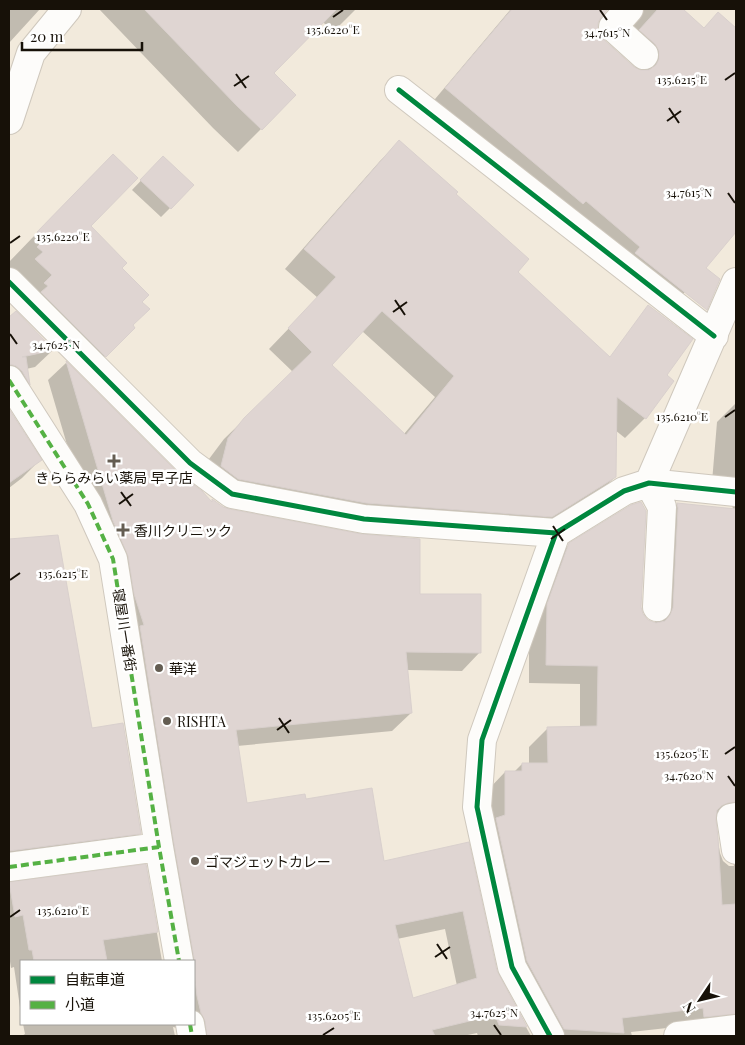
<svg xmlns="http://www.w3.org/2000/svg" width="745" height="1045" viewBox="0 0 745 1045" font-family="'Playfair Display','Noto Sans JP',serif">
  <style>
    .shadow { fill: #0003; fill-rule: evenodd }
    .building { fill: #dfd5d2; stroke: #d9d0cd; fill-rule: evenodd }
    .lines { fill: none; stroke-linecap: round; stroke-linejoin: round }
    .pedestrian-casing { stroke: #cfc8bd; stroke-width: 30 }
    .minor-casing { stroke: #cfc8bd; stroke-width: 30 }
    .pedestrian { stroke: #fdfcfa; stroke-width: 28 }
    .minor { stroke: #fdfcfa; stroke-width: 28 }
    .quiet { stroke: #55b144; stroke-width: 4; stroke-dasharray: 8 4; stroke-linecap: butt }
    .cycleway-casing { stroke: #fff; stroke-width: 8 }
    .cycleway { stroke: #00873e; stroke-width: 5 }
    .ticks { fill: none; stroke: #171108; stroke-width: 2 }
    .poi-dot { fill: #645d52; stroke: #fff; stroke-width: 2 }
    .labels { text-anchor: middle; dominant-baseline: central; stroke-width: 5; stroke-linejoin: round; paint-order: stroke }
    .poi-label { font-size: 14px; fill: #171108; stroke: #fff; text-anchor: start }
    .street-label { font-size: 14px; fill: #171108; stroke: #fff }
    .ticks-label { font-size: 12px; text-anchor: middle; fill: #171108; stroke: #fff; stroke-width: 5; stroke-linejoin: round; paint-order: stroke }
  </style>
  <rect width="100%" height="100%" fill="#f2eadc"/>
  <path class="shadow" d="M 9,9 L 40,9 L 9,43 Z
    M 99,9 L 356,9 L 333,32 L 323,22 L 272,73 L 295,95 L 238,152 L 213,128 Z
    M 508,9 L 655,9 L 657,11 L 659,9 L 681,9 L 703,29 L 718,14 L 736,29 L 736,205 L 720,223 L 733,234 L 684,293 L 668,309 L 430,105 L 510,10 ZM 606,10 L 616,10 L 643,66 L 643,71 L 633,68 L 602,39 L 597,33 L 596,24 Z
    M 399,142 L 455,194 L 516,272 L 616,364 L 665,375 L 645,418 L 625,438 L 615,430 L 615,477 L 595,497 L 531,536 L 202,486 L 209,459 L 224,439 L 293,372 L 269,349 L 318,298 L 285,269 L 380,161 ZM 362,331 L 435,397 L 404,434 L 330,365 Z
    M 154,167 L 170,208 L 161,217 L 132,190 Z
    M 94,174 L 89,226 L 120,268 L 141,302 L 131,325 L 133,328 L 87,374 L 9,269 L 9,262 Z
    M 16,313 L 53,350 L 35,367 L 26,369 L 29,384 L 12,402 L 9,397 L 9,319 Z
    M 66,363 L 178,475 L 211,503 L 213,501 L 222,508 L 419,595 L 480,652 L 462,671 L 407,670 L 411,713 L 392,731 L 237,746 L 246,805 L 305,800 L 383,863 L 468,844 L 497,975 L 531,1036 L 478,1036 L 477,1033 L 463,1036 L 421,1036 L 410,1013 L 457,986 L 445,929 L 397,939 L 380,1013 L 389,1036 L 186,1036 L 177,1028 L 173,1027 L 175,1036 L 22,1036 L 25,1034 L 23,1024 L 194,1024 L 194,961 L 174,961 L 122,646 L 95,540 L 48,380 Z
    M 735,404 L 736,404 L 736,1036 L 685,1026 L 631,1032 L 632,1036 L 540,1036 L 487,791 L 505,772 L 514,772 L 522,764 L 529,764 L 529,747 L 547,729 L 580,728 L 580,684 L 529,683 L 529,624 L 551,563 L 570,544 L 640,607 L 642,615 L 648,621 L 655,623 L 660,527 L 659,522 L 677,504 L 733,509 L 732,505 L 711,494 L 717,422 ZM 714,819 L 723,820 L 730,846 L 734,866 L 729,866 L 723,861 L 720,853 Z
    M 9,411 L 40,460 L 22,478 L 9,488 Z
    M 56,536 L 91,730 L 140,833 L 114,858 L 9,873 L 9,540 Z
    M 145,866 L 162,961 L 21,961 L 21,1014 L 14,967 L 11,968 L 9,955 L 9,884 Z"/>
  <path class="building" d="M 144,9 L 337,9 L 274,73 L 296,95 L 262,130 L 236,105 Z
    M 512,9 L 606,9 L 607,10 L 601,17 L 598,23 L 598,32 L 603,39 L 634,67 L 641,70 L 649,70 L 656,65 L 659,59 L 659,51 L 655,44 L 639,30 L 658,9 L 683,9 L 704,28 L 718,12 L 736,28 L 736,232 L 706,268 L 720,279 L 707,310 L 635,253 L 640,247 L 586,201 L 583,204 L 445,88 Z
    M 399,140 L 458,192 L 456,194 L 529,259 L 518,272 L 610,357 L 648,305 L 693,339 L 667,375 L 674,381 L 646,419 L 617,397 L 616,477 L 552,517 L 366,503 L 238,479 L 221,466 L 228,438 L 244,418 L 312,352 L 288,328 L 336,277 L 304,249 ZM 382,311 L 454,376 L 406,435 L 332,365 Z
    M 113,154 L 138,178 L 91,226 L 127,263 L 122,268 L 149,295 L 142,302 L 150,309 L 133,325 L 135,328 L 106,357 L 41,292 L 48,286 L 44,283 L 52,275 L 35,259 L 43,252 L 37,247 L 44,240 L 37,232 Z
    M 163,156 L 194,185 L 171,209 L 140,180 Z
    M 16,311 L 54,350 L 22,357 L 26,357 L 30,385 L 22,371 L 16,366 L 9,364 L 9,317 Z
    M 66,361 L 179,474 L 202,491 L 212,502 L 212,499 L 223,507 L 229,509 L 361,534 L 420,539 L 420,594 L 481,594 L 481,653 L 406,652 L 412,713 L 236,730 L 247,803 L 305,794 L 306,799 L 372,788 L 384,861 L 469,842 L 497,971 L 527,1027 L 499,1025 L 495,1015 L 432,1030 L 435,1036 L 207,1036 L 205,1021 L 201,1013 L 197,996 L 194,973 L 194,958 L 174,844 L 140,626 L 144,625 L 134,594 L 128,556 L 113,521 ZM 463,911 L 477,978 L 413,998 L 395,925 Z
    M 9,409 L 42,460 L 9,483 Z
    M 641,502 L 646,511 L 641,607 L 643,614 L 648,620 L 656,623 L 665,621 L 670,615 L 673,608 L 678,508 L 677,503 L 736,509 L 736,802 L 728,803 L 721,806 L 717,810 L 716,820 L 718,838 L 722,905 L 736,904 L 736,1014 L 704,1017 L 703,1008 L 622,1018 L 624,1033 L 564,1029 L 527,961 L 496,818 L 505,815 L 505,771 L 522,771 L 522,763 L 548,763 L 547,727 L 597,726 L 598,666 L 546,665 L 547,604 L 569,543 L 631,505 Z
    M 58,535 L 92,728 L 123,723 L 141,834 L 9,851 L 9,539 Z
    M 146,864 L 158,932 L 103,940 L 107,961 L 34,961 L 32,950 L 29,950 L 23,915 L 15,917 L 9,882 Z"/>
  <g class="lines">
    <g class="pedestrian-casing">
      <path id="pedestrian" d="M 9,380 L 88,504 L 113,559 L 159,847 L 179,961
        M 9,867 L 159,847
        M 190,1024 L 192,1036"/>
    </g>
    <g class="minor-casing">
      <path id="minor" d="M 629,9 L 613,27 L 644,55
        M 399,90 L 714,336
        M 9,120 L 31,53 L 67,9
        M 9,282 L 190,463 L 232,494 L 364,519 L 556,533 L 624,491 L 649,483 L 736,492
        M 657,607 L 662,507 L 649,483 L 736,282
        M 736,817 L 731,818 L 736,850
        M 550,1036 L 512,967 L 477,807 L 482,740 L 556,533
        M 678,1036 L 736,1029"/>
    </g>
    <use href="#pedestrian" class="pedestrian"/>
    <use href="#minor" class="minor"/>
    <path class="quiet" d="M 9,380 L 88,504 L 113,559 L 159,847 L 179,961
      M 9,867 L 159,847
      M 190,1024 L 192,1036"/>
    <g class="cycleway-casing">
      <path id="cycleway" d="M 399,90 L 714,336
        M 9,282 L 190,463 L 232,494 L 364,519 L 556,533 L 624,491 L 649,483 L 736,492
        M 550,1036 L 512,967 L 477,807 L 482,740 L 556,533"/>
    </g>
    <use href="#cycleway" class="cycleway"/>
  </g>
  <path class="ticks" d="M 600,10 L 607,20M 333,17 L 343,10M 236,74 L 246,88M 725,80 L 735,73M 234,86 L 249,76M 669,108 L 679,123M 667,121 L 681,111M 728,193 L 735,203M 10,243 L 20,236M 395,300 L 405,315M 393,312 L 407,302M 10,334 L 17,344M 725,417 L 735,410M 121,492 L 131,506M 119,504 L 133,494M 553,526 L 563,541M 551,539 L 565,529M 10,580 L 20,573M 279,718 L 289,733M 277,730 L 291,720M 725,754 L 735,747M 728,776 L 735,786M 10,917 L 20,910M 437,944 L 447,959M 435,957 L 450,947M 494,1025 L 501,1035M 323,1035 L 334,1028"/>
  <g class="poi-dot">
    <path d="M111.5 453.5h5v5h5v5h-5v5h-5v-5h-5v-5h5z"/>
    <path d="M120.5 522.5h5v5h5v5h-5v5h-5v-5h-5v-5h5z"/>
    <circle cx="159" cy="668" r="5"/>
    <circle cx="167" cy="721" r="5"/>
    <circle cx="195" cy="861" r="5"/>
  </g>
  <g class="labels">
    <g class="poi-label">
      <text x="114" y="477" text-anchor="middle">きららみらい薬局 早子店</text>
      <text x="134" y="530">香川クリニック</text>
      <text x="169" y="668">華洋</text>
      <text x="177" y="721">RISHTA</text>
      <text x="205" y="861">ゴマジェットカレー</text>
    </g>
    <g class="street-label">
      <text transform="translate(125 630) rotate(81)">寝屋川一番街</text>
    </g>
  </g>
  <g class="ticks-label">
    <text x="333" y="34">135.6220°E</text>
    <text x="607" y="37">34.7615°N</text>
    <text x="682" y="84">135.6215°E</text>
    <text x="689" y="197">34.7615°N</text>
    <text x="63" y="241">135.6220°E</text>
    <text x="56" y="349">34.7625°N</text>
    <text x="682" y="421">135.6210°E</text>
    <text x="63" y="578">135.6215°E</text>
    <text x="682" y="758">135.6205°E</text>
    <text x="689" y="780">34.7620°N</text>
    <text x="63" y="915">135.6210°E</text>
    <text x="494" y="1017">34.7625°N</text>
    <text x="334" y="1020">135.6205°E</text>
  </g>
  <rect width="745" height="1045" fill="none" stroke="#171108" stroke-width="20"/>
  <rect x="20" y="960" width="175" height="65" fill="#ffffff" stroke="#a2a09c"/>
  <rect x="30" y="976" width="25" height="8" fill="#00873e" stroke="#a2a09c"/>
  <text x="65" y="985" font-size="15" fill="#171108">自転車道</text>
  <rect x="30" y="1001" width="25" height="8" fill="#55b144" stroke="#a2a09c"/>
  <text x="65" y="1010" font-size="15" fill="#171108">小道</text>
  <g transform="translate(700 1000) rotate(235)" stroke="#ffffff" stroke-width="4" paint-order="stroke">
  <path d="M0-4L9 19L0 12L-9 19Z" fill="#171108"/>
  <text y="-8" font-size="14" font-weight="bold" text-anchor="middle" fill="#171108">N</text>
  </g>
  <path d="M22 42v8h120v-8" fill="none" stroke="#171108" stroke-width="2.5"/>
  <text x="30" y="42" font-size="15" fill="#171108" stroke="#ffffff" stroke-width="4" paint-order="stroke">20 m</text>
</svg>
